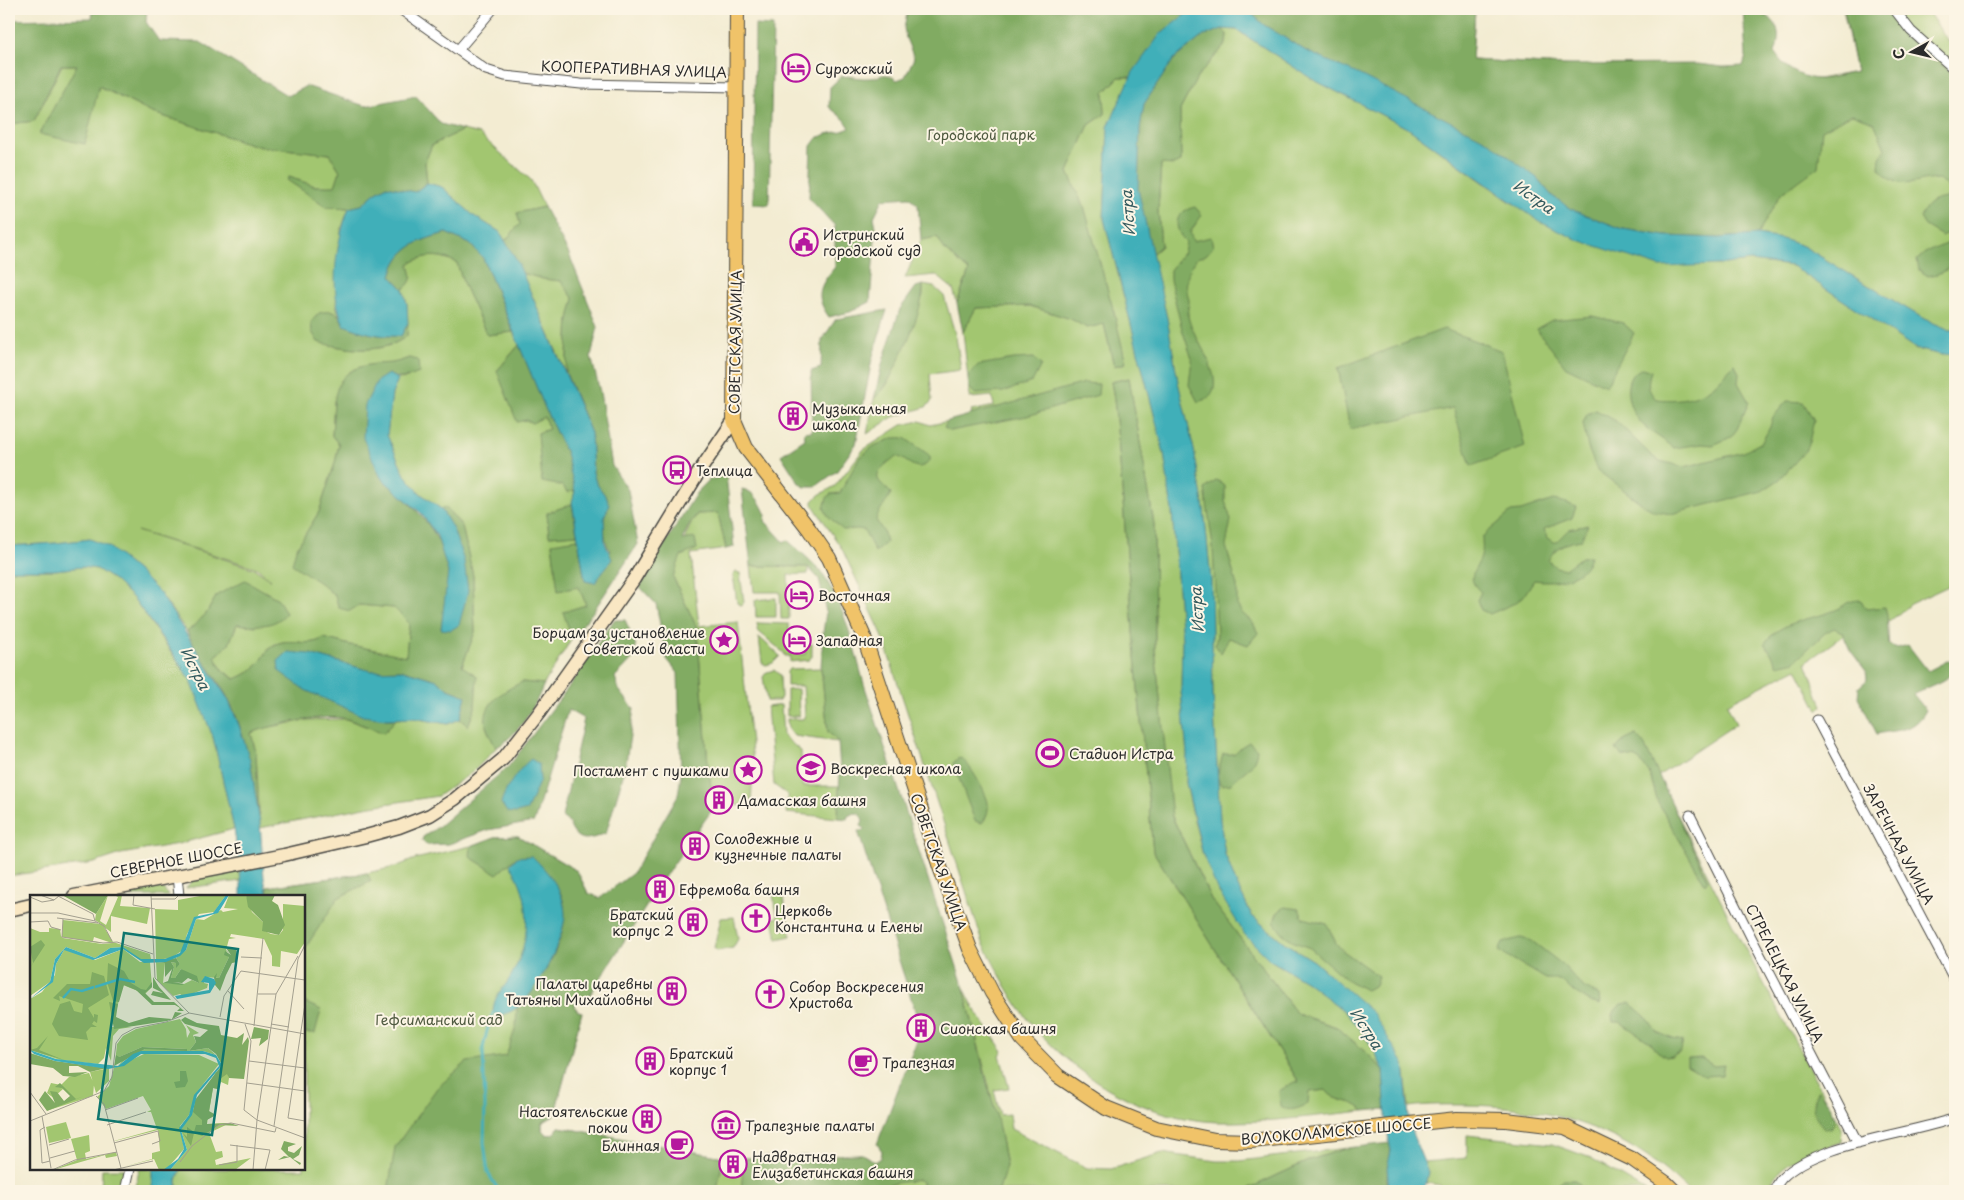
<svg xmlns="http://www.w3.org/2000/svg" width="1964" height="1200" viewBox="0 0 1964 1200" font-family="'Playpen Sans',sans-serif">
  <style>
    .green { fill: #a2c670; stroke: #66784e; fill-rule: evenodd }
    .forest { fill: #81ab62; stroke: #566b46 }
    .water { fill: #3fafb9; stroke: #356d72 }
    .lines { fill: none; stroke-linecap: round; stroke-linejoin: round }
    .stream { stroke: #3fafb9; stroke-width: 3 }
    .street-casing { stroke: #494844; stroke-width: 11 }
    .secondary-casing { stroke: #494844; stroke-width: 15 }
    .primary-casing { stroke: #494844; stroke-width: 16 }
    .street { stroke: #fff; stroke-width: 9 }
    .secondary { stroke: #f9e7c3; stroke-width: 12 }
    .primary { stroke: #f0c369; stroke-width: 14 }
    .labels { text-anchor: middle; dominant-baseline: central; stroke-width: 4; stroke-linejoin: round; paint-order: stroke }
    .poi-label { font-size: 14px; fill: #2b2b2b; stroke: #fcf5e5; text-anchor: start }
    .street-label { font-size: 14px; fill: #2b2b2b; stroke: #fcf5e5 }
    .park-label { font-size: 14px; fill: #4f5a40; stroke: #fcf5e5 }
    .water-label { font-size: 15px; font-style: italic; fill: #32595d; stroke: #fcf5e5 }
    .inset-river { fill: none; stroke: #3fafb9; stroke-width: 2.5 }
    .inset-road { fill: none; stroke: #a39f8f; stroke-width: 1 }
    .view { fill: #0f766e; fill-opacity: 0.15; stroke: #0f766e; stroke-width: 2.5 }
    .inset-edge { fill: none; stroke: #2b2b2b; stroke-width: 2.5 }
  </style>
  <rect width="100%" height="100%" fill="#fcf5e5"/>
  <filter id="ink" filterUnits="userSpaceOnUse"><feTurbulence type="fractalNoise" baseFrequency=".02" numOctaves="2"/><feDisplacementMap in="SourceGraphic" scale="10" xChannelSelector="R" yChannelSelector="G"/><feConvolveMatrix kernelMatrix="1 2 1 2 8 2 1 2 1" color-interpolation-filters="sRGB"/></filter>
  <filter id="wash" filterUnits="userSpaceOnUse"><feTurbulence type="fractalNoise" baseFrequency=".0096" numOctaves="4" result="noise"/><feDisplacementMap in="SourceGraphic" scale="20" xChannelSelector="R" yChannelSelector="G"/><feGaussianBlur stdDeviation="1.12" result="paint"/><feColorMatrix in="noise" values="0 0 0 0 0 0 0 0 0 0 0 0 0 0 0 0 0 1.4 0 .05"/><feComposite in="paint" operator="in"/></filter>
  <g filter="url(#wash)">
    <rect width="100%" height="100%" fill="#f3ecd2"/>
    <path class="green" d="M 1475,9 L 1472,60 L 1818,79 L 1856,72 L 1843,9 L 1926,9 L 1948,41 L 1955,37 L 1955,330 L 1950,330 L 1924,319 L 1803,246 L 1782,239 L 1757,235 L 1306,51 Z
      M 1222,29 L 1237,30 L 1312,79 L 1409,129 L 1512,203 L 1717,265 L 1750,261 L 1792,266 L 1916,349 L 1942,355 L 1955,353 L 1955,583 L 1910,604 L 1889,622 L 1880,609 L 1806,662 L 1822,706 L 1818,710 L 1797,668 L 1727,704 L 1736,724 L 1658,776 L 1740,939 L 1842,1129 L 1841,1142 C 1811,1153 1779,1159 1767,1191 L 1688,1191 C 1627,1130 1552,1106 1466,1105 C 1447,1105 1428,1104 1409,1107 L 1404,1064 L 1337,982 L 1314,961 L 1285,943 L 1252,916 L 1236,883 L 1225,854 L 1220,820 L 1213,695 L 1211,581 L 1204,509 L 1194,450 L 1178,382 L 1167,318 L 1152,254 L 1161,246 L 1158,210 L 1161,164 L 1181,162 L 1180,110 L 1198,76 L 1226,44 L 1227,34 Z
      M 62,65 L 78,65 L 40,134 L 98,86 L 150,112 L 257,146 L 330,154 L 340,171 L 335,187 L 315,186 L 289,177 L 327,207 L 349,208 L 341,230 L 336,305 L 339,315 L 330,311 L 318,342 C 347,350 382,355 407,336 L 407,304 L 403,289 C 413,281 412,276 409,264 C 425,254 440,254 457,263 L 464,285 L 487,335 L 513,332 L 519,345 L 497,371 L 526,420 L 544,417 L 549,429 L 538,433 L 563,486 L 567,492 L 575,491 L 572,504 L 547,513 L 549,536 L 577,534 L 578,539 L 552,544 L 559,590 L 579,586 L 586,605 L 564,612 L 572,638 L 544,684 L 522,682 L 486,727 L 496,748 L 474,771 L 438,796 L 365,807 L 260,828 L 256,753 L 251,733 L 265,728 L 307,720 L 346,719 L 384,733 L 396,719 L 413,718 L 448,724 L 460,719 L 468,725 L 475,708 L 462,666 L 475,632 L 473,576 L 462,526 L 446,508 L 441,509 L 420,493 L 405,475 L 387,435 L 392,394 L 398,379 L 408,378 L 409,358 L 394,364 L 374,364 L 334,400 L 332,436 L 339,444 L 335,463 L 319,512 L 296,549 L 323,585 L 335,596 L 339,608 L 359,605 L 394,608 L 409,623 L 406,657 L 350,645 L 324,638 C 307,648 296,638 279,643 C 267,646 267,653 261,661 C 254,670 245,675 236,679 L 223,671 L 215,657 L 229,644 L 237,624 L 256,626 L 278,599 L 256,587 L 217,595 L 206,614 L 187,632 L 160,593 L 139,572 L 109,547 L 90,539 L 56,543 L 9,546 L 9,124 L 34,121 ZM 137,531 L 257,568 L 271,580 L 255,569 Z
      M 1119,77 L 1131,77 L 1108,127 L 1104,219 L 1164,453 L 1172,511 L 1182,640 L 1181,691 L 1187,754 L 1186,783 L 1194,820 L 1203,855 L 1270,960 L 1307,982 L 1344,1011 L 1358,1027 L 1374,1049 L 1383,1070 L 1368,1054 L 1337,1027 L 1297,1014 L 1211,899 L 1171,814 L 1155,649 L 1154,524 L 1129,378 L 1111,382 L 1114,398 L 1119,451 L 1135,656 L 1153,851 L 1305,1092 L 1327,1090 L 1340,1100 L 1358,1104 L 1364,1111 C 1316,1116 1266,1123 1217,1122 C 1148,1119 1082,1081 1037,1030 C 1014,1005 999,973 983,943 L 881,632 L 842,549 L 813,505 L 813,501 L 819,495 L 835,486 L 863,450 L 902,425 L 920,421 L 930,425 L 972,416 L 971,411 L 994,406 L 992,396 L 970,398 L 963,332 L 976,308 L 1030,306 L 1071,319 L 1087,328 L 1104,324 L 1114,366 L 1126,363 L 1085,210 L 1068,172 L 1089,125 L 1105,114 L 1104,93 Z
      M 463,130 L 479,134 L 531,180 L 544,207 L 517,213 L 520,224 L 505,241 L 500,232 L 474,216 L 442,187 L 427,183 L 425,162 L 432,145 Z
      M 937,237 L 945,250 L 969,271 L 957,303 L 953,289 L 936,275 L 905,278 L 921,240 Z
      M 522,273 L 543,279 L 561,281 L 574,299 L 569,319 L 566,373 Z
      M 923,285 L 934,287 L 944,296 L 956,337 L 961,370 L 930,374 L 932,401 L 926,407 L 893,417 L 867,434 L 874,399 L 886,386 L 903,348 L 923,295 Z
      M 718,513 L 726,549 L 691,554 L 699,626 L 738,622 L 753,762 L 751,807 L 727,804 L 728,798 L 724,792 L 717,790 L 712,794 L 708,764 L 697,628 L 673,577 C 681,555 683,534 697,514 Z
      M 751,566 L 808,567 L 808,574 L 788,575 L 789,619 L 781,619 L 780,592 L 754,592 Z
      M 82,567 L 97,569 L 114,580 L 134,599 L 191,681 L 213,737 L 234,829 L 178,844 L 121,854 L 94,863 L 9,876 L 9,570 L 55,570 Z
      M 736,572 L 740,573 L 744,602 L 741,606 L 737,603 L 733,575 Z
      M 776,598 L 776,617 L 756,617 L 755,600 Z
      M 757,623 L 789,624 L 790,654 L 805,654 L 805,644 L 812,644 L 812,656 L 809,660 L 790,662 L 790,656 L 785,656 L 784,653 L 758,631 Z
      M 759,637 L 780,656 L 773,663 L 766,665 L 762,663 Z
      M 821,668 L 828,732 L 838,742 L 794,736 L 788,728 L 787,719 L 803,719 L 805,715 L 803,686 L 787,686 L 787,672 L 789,669 Z
      M 774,670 L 780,675 L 781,697 L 779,701 L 767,701 L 763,677 L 767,672 Z
      M 798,689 L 799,716 L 787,716 L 787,690 Z
      M 781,705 L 783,736 L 801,751 L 802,786 L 839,786 L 838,818 L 786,813 L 788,795 L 774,785 L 767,707 Z
      M 518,836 L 577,871 L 588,893 L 600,898 L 588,998 L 582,996 L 576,999 L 574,1006 L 578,1011 L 582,1012 L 554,1116 L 542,1123 L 542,1130 L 547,1135 L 554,1134 L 559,1127 L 723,1157 L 721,1170 L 742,1172 L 744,1158 L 862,1154 L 875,1162 L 1006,1166 C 996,1106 978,1047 964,988 L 976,1012 L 1003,1051 L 1000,1055 L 1009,1088 L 994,1090 L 1000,1115 L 1009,1114 L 1011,1129 L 1087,1168 L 1111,1169 L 1162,1153 L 1216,1161 L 1239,1161 L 1347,1148 L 1310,1160 L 1250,1188 L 1247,1191 L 177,1191 L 177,1180 L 181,1169 L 304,1169 L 304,896 L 268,896 L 267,887 L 367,873 L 395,867 L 415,859 L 471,846 L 495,837 Z
      M 240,870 L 241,881 L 186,888 L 193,879 Z
      M 154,888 L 163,888 L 168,896 L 116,896 Z
      M 782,890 L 791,936 L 777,939 L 773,918 L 778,917 L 772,891 Z
      M 734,917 L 738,939 L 733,948 L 717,951 L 714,948 L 721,918 Z
      M 1467,1135 L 1552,1144 L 1591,1158 L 1646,1191 L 1444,1191 L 1440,1185 L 1426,1183 L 1428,1172 L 1424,1162 L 1467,1158 Z
      M 102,1169 L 127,1169 L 123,1191 L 101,1191 Z
      M 139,1169 L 153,1169 L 153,1191 L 135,1191 Z"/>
    <path class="forest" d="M 93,9 L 147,9 L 146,22 L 159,41 L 200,42 L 288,96 L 306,86 L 365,106 L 416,96 L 441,124 L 463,130 L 432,145 L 425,162 L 427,183 L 415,192 L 387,186 L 375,193 L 362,205 L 349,208 L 327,207 L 287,180 L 289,177 L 315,186 L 335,186 L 340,171 L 330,154 L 257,146 L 150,112 L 99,86 L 85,144 L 39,134 L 77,65 L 61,65 L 34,121 L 9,124 L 10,20 L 92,18 Z
      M 908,9 L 1210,9 L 1186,14 L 1161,33 L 1131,77 L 1119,77 L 1104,93 L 1105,114 L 1089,125 L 1068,172 L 1085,210 L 1114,312 L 1126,363 L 1114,366 L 1104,324 L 1087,328 L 1071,319 L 1030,306 L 976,308 L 963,332 L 957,303 L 969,271 L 945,250 L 937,237 L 921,240 L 918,205 L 909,197 L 883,199 L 874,217 L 876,227 L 870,302 L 850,312 L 829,317 C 814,296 819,286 835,267 L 835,226 L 809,198 L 811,146 L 817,138 L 826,134 L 842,131 L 850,128 L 845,120 L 829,107 L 830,87 L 842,76 C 851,76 861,79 870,78 C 884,77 882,70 897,80 L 905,77 L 914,58 L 906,38 L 904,28 Z
      M 1244,9 L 1475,9 L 1472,60 L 1564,65 L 1698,64 L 1723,67 L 1743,66 L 1746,56 L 1743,9 L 1762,9 L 1761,14 C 1780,20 1781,36 1775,53 C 1784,68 1799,77 1817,79 C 1828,80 1845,74 1856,72 L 1844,9 L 1889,9 C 1909,39 1926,55 1955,75 L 1955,189 L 1946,186 L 1939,179 C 1913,180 1901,194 1879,168 L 1880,158 L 1885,149 L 1874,122 L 1852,114 L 1822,130 L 1818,167 L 1781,194 L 1757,235 L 1719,238 L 1666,236 L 1623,229 L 1575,211 L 1552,196 L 1537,178 L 1306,51 L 1264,25 L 1250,12 Z
      M 755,25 L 773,26 L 769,205 L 753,204 Z
      M 1222,29 L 1227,34 L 1226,44 L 1198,76 L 1180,110 L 1181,162 L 1173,165 L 1161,164 L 1158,210 L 1161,246 L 1152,254 L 1138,189 L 1140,128 L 1144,104 L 1174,59 L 1203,36 Z
      M 1955,197 L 1955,266 L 1937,274 L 1928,276 L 1919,270 L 1917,260 L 1925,253 L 1950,242 L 1951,232 L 1942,236 L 1925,226 L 1920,218 C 1929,198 1936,200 1955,197 Z
      M 544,207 L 569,254 L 598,327 L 591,356 L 600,392 L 612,466 L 628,490 L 638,544 L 592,613 L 572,638 L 563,612 L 586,605 L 579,587 L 558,591 L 552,543 L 578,539 L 585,581 L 595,583 L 610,551 C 601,535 604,515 607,498 L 596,483 L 593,472 L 591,433 L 566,373 L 569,319 L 574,299 L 561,281 L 543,279 L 522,273 L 505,241 L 520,224 L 517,213 Z
      M 1195,207 L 1202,215 L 1190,232 L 1193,241 L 1211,237 L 1213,247 L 1206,255 L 1197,258 C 1190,268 1185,277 1187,290 C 1187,294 1189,297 1189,301 C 1189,307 1187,315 1189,320 C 1195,342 1237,392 1198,402 L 1189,385 L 1192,359 L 1182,329 L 1170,280 L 1170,270 L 1184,252 L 1186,243 C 1173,228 1173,212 1195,207 Z
      M 446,233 L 470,244 L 483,258 L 513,332 L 487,335 L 464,285 L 457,263 C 440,254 425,254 409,264 C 412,276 414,281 403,289 L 391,276 C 398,247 420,240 446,233 Z
      M 923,285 C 924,310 899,361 887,384 C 884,389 879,394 874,399 L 882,364 L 900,309 L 916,287 Z
      M 887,310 L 872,359 L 856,444 L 837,471 L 815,487 L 805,487 L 799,483 L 781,455 L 805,439 L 804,432 L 812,431 L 811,371 L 821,368 L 822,340 L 836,319 Z
      M 330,311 L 339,315 L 344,325 C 364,333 380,337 401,336 L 408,323 L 407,336 C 382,355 347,350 318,342 L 312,332 L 311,322 L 319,313 Z
      M 1592,316 L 1623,323 L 1634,333 L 1606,386 L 1566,367 L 1536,329 L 1552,320 Z
      M 1444,329 L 1502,351 L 1525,447 L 1471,466 L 1453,408 L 1350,429 L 1338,368 Z
      M 519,345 L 548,415 L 566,453 L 575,491 L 567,492 L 563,486 L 542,482 L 538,433 L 549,429 L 544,417 L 532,423 L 526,420 L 517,422 L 497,371 Z
      M 409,358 L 418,360 L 419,373 C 407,378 400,381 388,374 L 381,478 C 413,506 440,527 448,571 C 451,587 444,612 441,629 L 468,591 C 464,558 457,538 441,509 L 446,508 L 462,526 L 473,576 L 475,632 L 462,666 L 477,676 L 475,708 L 468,726 L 460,719 L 466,696 L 448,689 L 437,680 L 403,670 L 371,671 L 310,654 L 386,719 L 396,719 L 384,733 C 372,729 359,723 347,719 C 325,713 272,725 251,733 L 256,753 L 259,821 C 251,780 248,736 228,698 C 215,675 199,656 187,632 L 206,614 L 217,595 L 245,580 L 278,599 L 286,613 C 275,628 254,626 237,624 L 229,644 L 215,657 L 223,671 L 235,679 C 245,675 254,670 261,661 C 267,653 267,647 279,643 C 295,638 307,648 324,638 L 350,645 L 406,656 L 409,623 L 394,608 L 359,605 L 350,611 L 339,608 L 335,596 L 323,585 L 292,564 L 296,549 L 319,512 L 335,463 L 339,444 L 332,436 C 335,399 329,369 375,364 C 391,363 393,364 409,358 Z
      M 1034,358 L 1041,365 L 1032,382 L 1003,392 L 975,394 L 969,387 L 968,375 L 978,365 L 1014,359 Z
      M 1735,364 L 1739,373 L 1738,383 L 1749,402 L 1737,429 L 1731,437 L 1713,445 L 1702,444 L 1674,448 C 1664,439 1652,434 1643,425 C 1631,414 1622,390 1632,375 C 1634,373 1639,370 1642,368 L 1651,371 C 1647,383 1647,390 1656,399 C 1675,401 1696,399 1712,387 C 1721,380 1726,371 1735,364 Z
      M 1129,378 L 1154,524 L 1155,649 L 1172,817 L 1211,899 L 1297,1014 L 1336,1027 L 1368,1054 L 1383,1070 L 1386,1109 L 1364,1111 C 1353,1098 1335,1104 1326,1090 L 1309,1092 L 1308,1104 C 1297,1109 1291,1112 1280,1107 L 1279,1091 L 1294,1082 L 1299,1082 L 1153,851 L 1135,656 L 1119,451 L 1114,398 L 1111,382 Z
      M 1084,383 L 1099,384 L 1098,395 L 1027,416 L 950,431 L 944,427 L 948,421 Z
      M 1787,401 L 1803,402 L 1814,420 L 1809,442 L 1805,451 L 1780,479 L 1762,491 L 1671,514 L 1654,511 L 1645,506 L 1597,470 L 1588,448 L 1583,423 L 1587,414 L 1596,410 L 1616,421 L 1652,456 L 1660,461 L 1684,467 L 1744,452 L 1762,442 L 1770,427 L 1773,417 Z
      M 893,438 C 898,438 903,437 906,439 C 910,442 927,453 930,456 L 930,461 C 916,475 909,460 896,456 C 890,462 873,471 879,481 C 882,485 887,489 891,493 C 887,503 878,510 876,520 L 884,533 L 886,543 L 875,552 L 864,530 L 858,529 L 843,530 L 828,516 L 824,508 L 827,498 L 830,494 L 840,493 L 859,458 L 874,446 Z
      M 726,475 L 734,547 L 726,549 L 718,513 L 697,514 L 689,525 L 682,540 L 695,538 L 697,549 L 681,556 L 673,577 L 697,628 L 708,764 L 712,794 L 708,807 L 712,810 L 663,879 L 659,877 L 652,879 L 649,885 L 650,892 L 654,894 L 588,998 L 582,996 L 576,999 L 574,1006 L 578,1011 L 582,1012 L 554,1116 L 542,1122 L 542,1130 L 547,1135 L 554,1134 L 559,1127 L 723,1157 L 717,1191 L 388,1191 L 395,1147 L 437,1088 L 467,1062 L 506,1056 L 516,1027 L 517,1008 C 540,984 576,930 561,894 C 558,887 525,864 517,857 L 497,874 L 470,857 L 471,846 L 495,837 L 518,836 L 577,871 L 588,893 L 600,898 L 633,873 L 678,795 L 681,775 L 678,673 L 667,659 L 656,604 L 640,587 L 649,569 L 697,492 L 709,480 Z
      M 1217,480 L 1225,486 L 1225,501 L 1231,520 L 1226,546 L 1237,586 L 1237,605 L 1242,613 L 1253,623 L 1258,633 L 1248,645 L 1229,638 L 1221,653 L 1215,645 L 1217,635 L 1213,547 L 1205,489 Z
      M 742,489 C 755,491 761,504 766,515 L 765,521 L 784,542 L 787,540 C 800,551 813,562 823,575 C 845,607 854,647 864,684 L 964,988 L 987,1083 L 997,1117 L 1006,1166 L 999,1191 L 989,1189 L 989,1191 L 944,1191 L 944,1188 L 939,1186 L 930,1191 L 925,1191 L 922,1187 L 922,1182 L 919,1180 L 895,1183 L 863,1191 L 741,1191 L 744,1158 L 862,1154 L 875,1162 L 881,1158 L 882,1151 L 877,1144 L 919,1035 L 926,1034 L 929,1031 L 930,1023 L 917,1017 L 858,831 L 863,831 L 864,828 L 861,826 L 863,820 L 860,814 L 854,813 L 848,816 L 847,819 L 838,818 L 840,769 L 838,742 L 828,732 L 821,668 L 823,633 L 826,612 L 819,579 L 808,567 L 751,566 Z
      M 1553,500 L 1567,503 L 1576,507 L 1572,518 L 1544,529 L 1547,538 L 1555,543 L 1569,529 L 1588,525 L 1581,540 C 1565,543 1555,546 1548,561 L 1556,567 L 1565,569 L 1581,557 L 1590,556 C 1584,580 1555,583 1534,580 L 1523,597 L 1515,603 L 1490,614 L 1481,610 L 1477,600 L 1481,592 C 1463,576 1478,571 1482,553 C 1483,549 1482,542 1482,537 L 1511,512 L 1521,511 Z
      M 572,504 L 577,534 L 549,536 L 547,513 Z
      M 1861,600 L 1866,609 L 1885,607 C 1889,619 1887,632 1889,645 L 1898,648 L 1908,645 L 1928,671 L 1947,661 L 1955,662 L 1955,669 L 1946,679 L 1913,694 L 1926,710 C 1915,732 1899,729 1877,734 L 1858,697 L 1859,687 L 1867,680 L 1866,671 L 1850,650 L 1842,632 L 1834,628 L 1825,633 L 1795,661 L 1778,665 L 1765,643 C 1780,621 1810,620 1833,611 C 1847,606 1843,601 1861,600 Z
      M 614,620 L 625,620 L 635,642 L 636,655 L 615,677 L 619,690 L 634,709 L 625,769 L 606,833 C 597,837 581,844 574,833 C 568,825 573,825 562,817 L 584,719 L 568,710 L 534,822 L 488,830 L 449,844 L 427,845 L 422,841 L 423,837 L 438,827 L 509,766 L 568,688 Z
      M 522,682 L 544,684 C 534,709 519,734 496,748 C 493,741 488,733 486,726 C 482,702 504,691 522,682 Z
      M 1636,735 L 1643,742 L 1708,880 L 1705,884 L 1658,803 L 1649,772 L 1637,758 L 1622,756 L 1616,749 L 1622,742 Z
      M 1249,742 L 1257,749 C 1255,769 1243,770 1231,784 L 1221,785 L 1217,777 L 1223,754 L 1234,754 L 1241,747 Z
      M 962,758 C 969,764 988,795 988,804 C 989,810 986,819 982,823 L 975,821 L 953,763 L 957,759 Z
      M 367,873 L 371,881 L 338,898 L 304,950 L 304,954 L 304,896 L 268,896 L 267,887 Z
      M 1285,907 L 1299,909 L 1303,918 L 1327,924 L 1336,943 L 1342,950 L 1378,976 L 1375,985 L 1366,990 L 1347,980 L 1310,948 L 1294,942 L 1282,933 L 1274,922 L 1277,913 Z
      M 1521,938 L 1532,941 L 1563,965 L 1583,987 L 1599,995 L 1600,1005 L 1590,1002 L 1570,989 L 1563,982 L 1556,979 L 1546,979 L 1499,951 L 1503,942 Z
      M 304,1002 L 321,1010 L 315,1033 L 304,1033 Z
      M 1630,1003 L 1648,1019 L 1657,1032 L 1673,1039 L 1683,1041 L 1681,1051 L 1672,1056 L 1666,1057 L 1657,1051 L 1651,1043 L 1620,1022 L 1613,1022 L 1612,1014 L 1621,1004 Z
      M 1701,1058 L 1714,1066 L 1724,1065 L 1722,1075 L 1704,1076 L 1687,1066 L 1687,1059 Z
      M 1818,1090 L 1830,1104 L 1835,1120 L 1831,1128 L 1824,1128 C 1813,1115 1809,1106 1818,1090 Z
      M 1390,1143 C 1393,1160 1383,1174 1389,1191 L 1247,1191 L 1250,1188 L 1310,1160 L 1347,1148 Z
      M 1564,1180 L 1575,1180 L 1588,1191 L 1558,1191 L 1557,1185 Z"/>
    <path class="water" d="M 1210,9 L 1244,9 L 1250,12 L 1264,25 L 1306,51 L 1362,76 L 1488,141 L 1537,178 L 1552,196 L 1575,211 L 1623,229 L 1666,236 L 1719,238 L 1757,235 L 1782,239 L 1803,246 L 1924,319 L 1950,330 L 1955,330 L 1955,353 L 1942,355 L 1916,349 L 1792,266 L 1750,261 L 1717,265 L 1660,267 L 1578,240 L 1540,222 L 1409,129 L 1312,79 L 1237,30 L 1222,29 L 1203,36 L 1174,59 L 1144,104 L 1140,128 L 1138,189 L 1167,318 L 1178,382 L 1194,450 L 1204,509 L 1211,581 L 1213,695 L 1220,820 L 1225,854 L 1236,883 L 1252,916 L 1285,943 L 1314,961 L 1373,1013 L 1404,1064 L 1410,1128 L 1428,1172 L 1424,1191 L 1389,1191 L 1387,1168 L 1391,1151 L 1387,1131 L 1383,1070 L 1374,1049 L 1358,1027 L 1344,1011 L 1307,982 L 1270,960 L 1245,935 L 1217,889 L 1203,855 L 1186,783 L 1187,754 L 1181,691 L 1182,640 L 1172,511 L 1164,453 L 1104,219 L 1108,127 L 1133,72 L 1161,33 L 1186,14 Z
      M 427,183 L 442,187 L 474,216 L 500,232 L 518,263 L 591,433 L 593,472 L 596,483 L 607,498 L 609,506 L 604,517 L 605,543 L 612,559 L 595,583 L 585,581 L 572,502 L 575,491 L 566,453 L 548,415 L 483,258 L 470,244 L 446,233 C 420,240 398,247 391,276 L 403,289 L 407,304 L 408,323 L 401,336 C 380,337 364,333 344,325 C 328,291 336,242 349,208 L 362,205 L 375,193 L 387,186 L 415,192 Z
      M 388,374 L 398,379 L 392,394 L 387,435 L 405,475 L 420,493 L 441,509 L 453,529 L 464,561 L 468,591 L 459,625 L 451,630 L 441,629 L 448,572 L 437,536 L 421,513 L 381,478 L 363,438 L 365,405 L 377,381 Z
      M 90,539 L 109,547 L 139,572 L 160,593 L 228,699 L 239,725 L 250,760 L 260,823 L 264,878 L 268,896 L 241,896 L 241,881 L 234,829 L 213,737 L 191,681 L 174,655 L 134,599 L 114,580 L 97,569 L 82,567 L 55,570 L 9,570 L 9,546 L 56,543 Z
      M 288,652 L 310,654 L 371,671 L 403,670 L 437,680 L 448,689 L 466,696 L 460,719 L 448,724 L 413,718 L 386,719 L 363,716 L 305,690 L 279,671 L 278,661 Z
      M 531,759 L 539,764 L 540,780 L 527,810 L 516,813 L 507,812 L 501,803 C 504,790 520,767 531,759 Z
      M 532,856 C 548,872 564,890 565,914 C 565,939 525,1027 493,1013 C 493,995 503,991 511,976 C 531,942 533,898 510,865 L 517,857 Z
      M 153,1169 L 181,1169 L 177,1180 L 177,1191 L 153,1191 Z"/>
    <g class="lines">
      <path class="stream" d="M 493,1013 L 487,1031 L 483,1048 L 485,1106 L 484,1142 L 488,1173 L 499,1191"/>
    </g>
  </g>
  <g filter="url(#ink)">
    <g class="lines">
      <g class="street-casing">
        <path id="street" d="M 400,9 L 486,70 L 505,76 L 581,84 L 737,87
          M 1894,9 L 1911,31 L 1955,70
          M 458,50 L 493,9
          M 1817,720 L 1955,981
          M 1690,815 L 1751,937 L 1858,1143
          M 177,875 L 179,896
          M 125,1191 L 130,1169
          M 1774,1191 C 1776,1187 1778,1182 1782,1178 C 1816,1143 1908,1135 1955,1118"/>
      </g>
      <g class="secondary-casing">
        <path id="secondary" d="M 74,896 L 284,855 L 366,836 L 399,827 L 430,815 L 455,799 L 503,759 L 539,713 L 634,579 L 699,472 L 734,420
          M 9,910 L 31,905"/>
      </g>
      <g class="primary-casing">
        <path id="primary" d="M 737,9 L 734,420 L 746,448 L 809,529 L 829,558 L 864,637 L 940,867 L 970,949 L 992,993 L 1022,1039 L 1058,1076 L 1106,1108 L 1156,1128 L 1215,1140 L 1251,1141 L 1457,1119 L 1506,1120 L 1565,1127 L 1632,1159 L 1666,1183 L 1674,1191"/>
      </g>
      <use href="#street" class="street"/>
      <use href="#secondary" class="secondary"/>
      <use href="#primary" class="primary"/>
    </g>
  </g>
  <defs>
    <g id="hotel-ring" transform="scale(1.4375)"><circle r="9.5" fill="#fcf5e5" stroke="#b5179e" stroke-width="1.5"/><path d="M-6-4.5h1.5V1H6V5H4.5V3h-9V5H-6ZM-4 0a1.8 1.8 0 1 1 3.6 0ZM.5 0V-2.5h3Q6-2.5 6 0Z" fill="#b5179e"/></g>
    <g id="civic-ring" transform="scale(1.4375)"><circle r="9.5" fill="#fcf5e5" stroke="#b5179e" stroke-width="1.5"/><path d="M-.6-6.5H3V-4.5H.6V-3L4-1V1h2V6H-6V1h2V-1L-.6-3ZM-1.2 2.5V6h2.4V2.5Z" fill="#b5179e"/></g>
    <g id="building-ring" transform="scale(1.4375)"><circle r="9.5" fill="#fcf5e5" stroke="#b5179e" stroke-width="1.5"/><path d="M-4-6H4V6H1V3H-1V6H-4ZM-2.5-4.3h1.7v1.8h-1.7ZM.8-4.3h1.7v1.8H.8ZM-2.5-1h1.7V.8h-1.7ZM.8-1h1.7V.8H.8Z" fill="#b5179e"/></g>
    <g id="bus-ring" transform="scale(1.4375)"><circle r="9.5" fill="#fcf5e5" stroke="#b5179e" stroke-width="1.5"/><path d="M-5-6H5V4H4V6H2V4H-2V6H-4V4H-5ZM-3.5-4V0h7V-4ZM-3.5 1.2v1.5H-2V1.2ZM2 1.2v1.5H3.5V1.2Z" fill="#b5179e"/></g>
    <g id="sight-ring" transform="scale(1.4375)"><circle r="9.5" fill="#fcf5e5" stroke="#b5179e" stroke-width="1.5"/><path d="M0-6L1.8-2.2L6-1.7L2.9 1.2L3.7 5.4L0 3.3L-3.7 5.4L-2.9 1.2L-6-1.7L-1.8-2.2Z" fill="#b5179e"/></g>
    <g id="stadium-ring" transform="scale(1.4375)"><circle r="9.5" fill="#fcf5e5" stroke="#b5179e" stroke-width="1.5"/><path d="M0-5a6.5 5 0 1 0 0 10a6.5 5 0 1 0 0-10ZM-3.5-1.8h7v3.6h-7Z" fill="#b5179e"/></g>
    <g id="school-ring" transform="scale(1.4375)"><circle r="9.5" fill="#fcf5e5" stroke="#b5179e" stroke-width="1.5"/><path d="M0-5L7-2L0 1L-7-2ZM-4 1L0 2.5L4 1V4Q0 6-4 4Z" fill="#b5179e"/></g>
    <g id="church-ring" transform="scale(1.4375)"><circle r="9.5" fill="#fcf5e5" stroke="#b5179e" stroke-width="1.5"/><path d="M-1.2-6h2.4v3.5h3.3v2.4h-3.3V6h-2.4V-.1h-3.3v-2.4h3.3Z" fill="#b5179e"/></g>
    <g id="cafe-ring" transform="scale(1.4375)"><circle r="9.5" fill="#fcf5e5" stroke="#b5179e" stroke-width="1.5"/><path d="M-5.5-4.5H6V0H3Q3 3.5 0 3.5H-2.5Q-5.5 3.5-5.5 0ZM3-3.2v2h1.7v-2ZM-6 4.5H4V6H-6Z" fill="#b5179e"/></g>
    <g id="museum-ring" transform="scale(1.4375)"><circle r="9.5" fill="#fcf5e5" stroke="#b5179e" stroke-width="1.5"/><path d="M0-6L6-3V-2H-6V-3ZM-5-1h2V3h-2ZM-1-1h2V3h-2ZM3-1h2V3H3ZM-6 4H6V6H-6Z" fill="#b5179e"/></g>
  </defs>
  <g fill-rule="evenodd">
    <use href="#hotel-ring" x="796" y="68"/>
    <use href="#civic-ring" x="804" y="242"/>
    <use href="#building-ring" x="793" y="416"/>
    <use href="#bus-ring" x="677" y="470"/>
    <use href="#hotel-ring" x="799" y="595"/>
    <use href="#sight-ring" x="724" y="640"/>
    <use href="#hotel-ring" x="797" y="640"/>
    <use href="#stadium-ring" x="1050" y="753"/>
    <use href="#school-ring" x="811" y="768"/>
    <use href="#sight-ring" x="748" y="770"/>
    <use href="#building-ring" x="719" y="800"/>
    <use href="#building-ring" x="695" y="846"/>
    <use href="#building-ring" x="660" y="889"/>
    <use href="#church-ring" x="756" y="918"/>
    <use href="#building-ring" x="693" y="922"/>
    <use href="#building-ring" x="672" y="991"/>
    <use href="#church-ring" x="770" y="994"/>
    <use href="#building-ring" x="921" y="1028"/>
    <use href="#building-ring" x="650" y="1061"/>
    <use href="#cafe-ring" x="863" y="1062"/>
    <use href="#building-ring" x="647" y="1119"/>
    <use href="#museum-ring" x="726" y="1125"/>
    <use href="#cafe-ring" x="679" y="1145"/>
    <use href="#building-ring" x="733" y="1164"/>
  </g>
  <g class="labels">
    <g class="poi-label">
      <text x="815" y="68">Сурожский</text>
      <text x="823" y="234">Истринский<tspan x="823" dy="16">городской суд</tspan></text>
      <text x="812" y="408">Музыкальная<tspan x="812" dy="16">школа</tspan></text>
      <text x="696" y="470">Теплица</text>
      <text x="818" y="595">Восточная</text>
      <text x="705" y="632" text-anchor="end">Борцам за установление<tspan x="705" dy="16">Советской власти</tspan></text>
      <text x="816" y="640">Западная</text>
      <text x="1069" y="753">Стадион Истра</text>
      <text x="830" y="768">Воскресная школа</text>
      <text x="729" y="770" text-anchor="end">Постамент с пушками</text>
      <text x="738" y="800">Дамасская башня</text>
      <text x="714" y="838">Солодежные и<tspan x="714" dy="16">кузнечные палаты</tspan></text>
      <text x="679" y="889">Ефремова башня</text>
      <text x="775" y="910">Церковь<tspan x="775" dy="16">Константина и Елены</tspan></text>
      <text x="674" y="914" text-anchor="end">Братский<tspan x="674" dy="16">корпус 2</tspan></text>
      <text x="653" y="983" text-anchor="end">Палаты царевны<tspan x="653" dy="16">Татьяны Михайловны</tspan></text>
      <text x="789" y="986">Собор Воскресения<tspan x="789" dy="16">Христова</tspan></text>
      <text x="940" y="1028">Сионская башня</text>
      <text x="669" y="1053">Братский<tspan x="669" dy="16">корпус 1</tspan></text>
      <text x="882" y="1062">Трапезная</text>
      <text x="628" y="1111" text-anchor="end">Настоятельские<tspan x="628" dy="16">покои</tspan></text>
      <text x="745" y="1125">Трапезные палаты</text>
      <text x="660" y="1145" text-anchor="end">Блинная</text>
      <text x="752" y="1156">Надвратная<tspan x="752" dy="16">Елизаветинская башня</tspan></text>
    </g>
    <g class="street-label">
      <text transform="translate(634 69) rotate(2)">КООПЕРАТИВНАЯ УЛИЦА</text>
      <text transform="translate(735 342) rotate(-89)">СОВЕТСКАЯ УЛИЦА</text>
      <text transform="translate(1899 844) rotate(62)">ЗАРЕЧНАЯ УЛИЦА</text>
      <text transform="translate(176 860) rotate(-11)">СЕВЕРНОЕ ШОССЕ</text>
      <text transform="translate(939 862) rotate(71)">СОВЕТСКАЯ УЛИЦА</text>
      <text transform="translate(1785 973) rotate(63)">СТРЕЛЕЦКАЯ УЛИЦА</text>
      <text transform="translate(1336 1131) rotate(-5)">ВОЛОКОЛАМСКОЕ ШОССЕ</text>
    </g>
    <g class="park-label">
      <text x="981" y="134">Городской парк</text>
      <text x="439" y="1019">Гефсиманский сад</text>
    </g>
    <g class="water-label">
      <text transform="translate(1534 196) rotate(35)">Истра</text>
      <text transform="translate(1127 213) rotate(-94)">Истра</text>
      <text transform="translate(1196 610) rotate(-93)">Истра</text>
      <text transform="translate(196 668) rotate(63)">Истра</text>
      <text transform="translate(1367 1028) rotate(57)">Истра</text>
    </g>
  </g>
  <g transform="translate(30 895)">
    <rect width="275" height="275" fill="#f3ecd2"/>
    <path d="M 78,0 L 70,26 L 76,30 L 88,2 L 84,0 L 92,0 L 90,11 L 120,13 L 117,29 L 81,21 L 81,37 L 74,32 L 83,47 L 120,59 L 121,64 L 109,64 L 93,52 L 80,53 L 65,63 L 36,52 L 25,64 L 20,87 L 0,101 L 0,33 L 10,37 L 19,37 L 19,33 L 30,34 L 31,41 L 33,43 L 72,49 L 82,48 L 64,42 L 63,46 L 73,48 L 69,48 L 32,42 L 32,40 L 33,25 L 71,29 L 65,25 L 66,19 ZM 175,0 L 196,0 L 184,17 L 169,19 L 157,39 L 153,55 L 141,63 L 126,65 L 125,14 L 148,15 L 148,5 ZM 199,0 L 216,0 L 222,17 L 233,27 L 233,35 L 241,39 L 249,40 L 253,35 L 253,9 L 275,11 L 275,47 L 267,59 L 251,56 L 250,72 L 242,71 L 242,61 L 234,44 L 201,39 L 200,42 L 206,43 L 199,44 L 196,55 L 201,60 L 196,56 L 199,62 L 189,83 L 174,82 L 174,79 L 174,88 L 178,89 L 177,93 L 154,102 L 150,99 L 143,101 L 127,85 L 126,67 L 135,68 L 133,88 L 154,89 L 162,85 L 169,88 L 151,74 L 145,83 L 141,83 L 144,72 L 141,67 L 146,68 L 146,72 L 150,69 L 146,63 L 156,55 L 166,24 L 174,25 L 191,15 L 193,17 L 208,14 L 194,13 ZM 93,54 L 110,67 L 120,67 L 122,92 L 115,99 L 93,90 L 82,132 L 102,132 L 89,134 L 83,141 L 81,166 L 76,153 L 74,163 L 68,169 L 30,165 L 0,155 L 0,104 L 12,97 L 25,80 L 26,69 L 34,55 L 43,55 L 65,65 ZM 150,124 L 156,134 L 157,143 L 160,137 L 156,130 L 169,138 L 163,140 L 166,147 L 159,156 L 178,153 L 186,160 L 173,156 L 144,158 L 118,156 L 100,161 L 88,171 L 95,163 L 115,154 L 157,154 L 112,152 L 87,163 L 85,168 L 87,149 L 93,141 L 106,134 ZM 114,159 L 169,160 L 189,169 L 167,197 L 159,220 L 150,231 L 154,254 L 136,275 L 129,275 L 124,264 L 93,272 L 122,264 L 122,258 L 130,256 L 128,235 L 85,246 L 84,246 L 127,234 L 121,217 L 117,217 L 121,215 L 113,201 L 76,214 L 67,202 L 79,191 L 84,173 ZM 79,173 L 79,186 L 66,198 L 60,177 ZM 186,177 L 198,178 L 199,183 L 198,190 L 191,187 L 188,194 L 183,193 L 177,229 L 200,228 L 179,238 L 186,257 L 192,256 L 193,262 L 185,265 L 186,270 L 221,263 L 205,275 L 140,275 L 157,255 L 151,235 ZM 59,178 L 64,189 L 63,201 L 16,216 L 44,204 L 33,194 L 24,202 L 29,207 L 17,198 L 21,188 L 31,190 L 39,182 ZM 36,227 L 41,243 L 19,248 L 16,232 ZM 59,240 L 60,256 L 55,258 L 56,264 L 86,257 L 87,261 L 76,263 L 75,260 L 23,275 L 47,265 L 41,244 Z" fill="#a2c670"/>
    <path d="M 32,0 L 78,0 L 66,19 ZM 216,0 L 245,0 L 242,6 L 248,10 L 255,30 L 249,40 L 232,36 L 233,27 L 218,12 ZM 11,45 L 15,50 L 0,73 L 3,68 L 0,52 ZM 196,53 L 206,54 L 207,67 L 202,68 L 196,80 L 190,96 L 185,90 L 184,82 L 187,78 L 186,83 L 189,83 L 199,62 L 194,60 L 195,56 L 201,60 ZM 146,63 L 150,69 L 146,73 L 146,68 L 141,67 L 144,72 L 141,83 L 145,83 L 151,74 L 167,81 L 169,88 L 158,83 L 152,88 L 143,87 L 154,89 L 152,90 L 133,88 L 138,86 L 142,74 L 135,82 L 135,68 L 127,67 ZM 78,68 L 94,76 L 101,88 L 111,94 L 116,95 L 122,87 L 122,92 L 115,98 L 124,107 L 144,107 L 154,116 L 147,116 L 150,113 L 145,110 L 122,110 L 106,95 L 94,90 L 89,107 L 83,106 L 77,87 ZM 62,77 L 74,81 L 79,100 L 58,113 L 64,123 L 64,119 L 68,120 L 67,128 L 64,126 L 62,129 L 67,132 L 61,132 L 56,137 L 58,145 L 29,141 L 22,129 L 30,109 L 40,106 L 44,116 L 52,118 L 53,109 L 29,101 L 30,106 L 23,103 L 37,89 L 60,89 ZM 123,82 L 129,92 L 141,105 L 121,100 L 123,96 L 133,98 L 123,93 ZM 79,107 L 88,109 L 86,122 L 99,128 L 119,122 L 142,124 L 145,117 L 152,118 L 143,124 L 137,126 L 84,134 ZM 155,122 L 167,128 L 189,131 L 191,140 L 207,143 L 214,138 L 212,150 L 218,142 L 219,146 L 214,184 L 199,183 L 197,179 L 190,184 L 188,194 L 183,193 L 179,216 L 186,220 L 177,225 L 177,229 L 200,228 L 209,231 L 189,230 L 172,241 L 164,238 L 161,251 L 152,237 L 157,242 L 157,232 L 164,237 L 166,230 L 172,230 L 172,225 L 163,217 L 165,205 L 192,170 L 186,159 L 178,153 L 159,156 L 166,147 L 164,141 L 170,142 L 178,135 L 155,129 L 151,125 ZM 224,132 L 239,135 L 238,144 L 229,151 L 231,143 L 221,144 ZM 18,141 L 9,155 L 34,165 L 0,155 L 7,153 ZM 112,152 L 157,154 L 157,156 L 115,154 L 84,171 L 86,160 L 89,162 ZM 0,158 L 25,166 L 77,173 L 60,177 L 48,171 L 39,171 L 39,178 L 58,177 L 45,182 L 33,181 L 23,173 L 0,169 ZM 150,176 L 156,176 L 158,186 L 155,192 L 146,193 L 144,187 L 150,186 ZM 30,188 L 46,204 L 54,201 L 17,216 L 9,205 L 15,196 L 25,208 L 20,196 L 27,197 L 34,206 L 40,201 L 32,193 L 25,192 ZM 254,246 L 266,249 L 258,252 L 258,256 L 264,258 L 272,251 L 269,260 L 263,264 L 271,268 L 270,270 L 260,262 L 248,265 L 254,261 L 259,262 L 251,254 Z" fill="#81ab62"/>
    <path d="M 196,0 L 199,0 L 188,18 L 166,24 L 156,55 L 150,61 L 136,67 L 114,68 L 93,54 L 63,65 L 34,55 L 26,69 L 23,87 L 0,104 L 20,87 L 25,64 L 36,52 L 65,63 L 80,53 L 93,52 L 111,64 L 135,64 L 150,58 L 164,22 L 183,18 ZM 175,81 L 184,84 L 186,88 L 180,98 L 147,104 L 145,101 L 179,95 L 179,88 L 171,87 ZM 0,155 L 26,164 L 88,171 L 103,159 L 111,156 L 173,156 L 186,160 L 192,170 L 167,200 L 162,220 L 151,235 L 157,255 L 140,275 L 133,275 L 148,264 L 154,254 L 149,233 L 159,220 L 164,200 L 189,171 L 186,163 L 175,159 L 111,159 L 94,171 L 78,174 L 25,166 L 4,159 Z" fill="#3fafb9"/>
    <path class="inset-river" d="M 65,92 L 90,84 L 105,87M 33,103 L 41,94 L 52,96 L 64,92"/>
    <path class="inset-road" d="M 10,0 L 24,5 L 29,1M 26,0 L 63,19 L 65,26 L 74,31 L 82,46M 104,0 L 103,10 L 125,14M 121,0 L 125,83 L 159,118M 0,2 L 12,7 L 24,5M 121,4 L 145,4 L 149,0M 0,18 L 28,18 L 65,26M 27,23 L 68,28M 33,24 L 32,42 L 73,48 L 87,47 L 123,59M 0,27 L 18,26 L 21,32 L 31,35M 211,62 L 232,63M 198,96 L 214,114M 228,99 L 246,99M 275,109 L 258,223 L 275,226M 190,122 L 194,101 L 211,76 L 275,85M 215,129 L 221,146 L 214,215 L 227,225 L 275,243M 241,129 L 259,132M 224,131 L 233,43M 219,166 L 275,173M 217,188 L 275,196M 0,197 L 16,219M 66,201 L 74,209 L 91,273M 75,215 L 108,203M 12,221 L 21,273M 227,225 L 246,99 L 268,61M 0,226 L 74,196 L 82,182 L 86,148 L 92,140 L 105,133 L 136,127 L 159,118 L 275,139M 77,230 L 116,217M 244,231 L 268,64 L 275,50M 15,232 L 10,235 L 12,268 L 20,266M 84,248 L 128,236 L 130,246 L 122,249M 19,250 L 39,244M 200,250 L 240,255 L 235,275M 20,263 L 45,256M 150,267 L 162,251 L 189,230 L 201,228 L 245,237 L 246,233M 189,270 L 207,267 L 207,250M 22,275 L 45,265 L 87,257M 83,275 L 123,266M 223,275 L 227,225"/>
    <path class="view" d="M 94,38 L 208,54 L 182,240 L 68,224 Z"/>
    <rect width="275" height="275" class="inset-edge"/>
  </g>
  <rect width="1964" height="1200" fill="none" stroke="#fcf5e5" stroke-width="30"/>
  <g transform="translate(1912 52) rotate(262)" stroke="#fcf5e5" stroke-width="4" paint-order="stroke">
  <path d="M0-4L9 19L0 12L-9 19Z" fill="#2b2b2b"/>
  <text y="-8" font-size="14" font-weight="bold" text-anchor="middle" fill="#2b2b2b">С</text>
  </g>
</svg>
